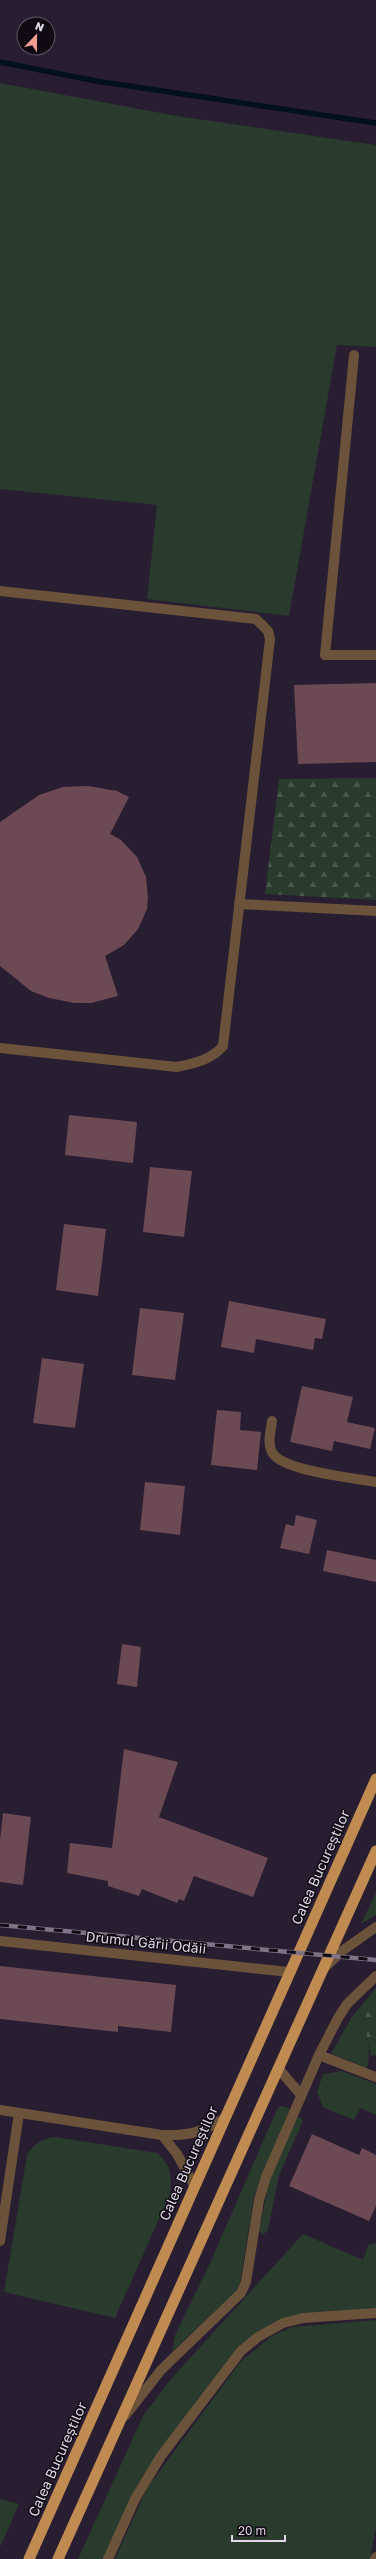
<svg xmlns="http://www.w3.org/2000/svg" width="376" height="2559" viewBox="0 0 376 2559" font-family="'Golos Text',sans-serif">
  <style>
    .grass { fill: #283b2d }
    .forest { fill: url(#forest-firs) }
    .lines { fill: none; stroke-linecap: round; stroke-linejoin: round }
    .stream { stroke: #00111d; stroke-width: 5.5 }
    .building { fill: #6b4a54 }
    .service { stroke: #6a533a; stroke-width: 10 }
    .tertiary { stroke: #6a533a; stroke-width: 10 }
    .trunk { stroke: #c08b50; stroke-width: 11 }
    .rail-casing { stroke: #7e7486; stroke-width: 4.5 }
    .rail { stroke: #0f0a13; stroke-width: 3; stroke-dasharray: 9; stroke-linecap: butt }
    .labels { text-anchor: middle; dominant-baseline: central; stroke-width: 3; stroke-linejoin: round; paint-order: stroke }
    .street-label { font-size: 14px; fill: #dfd8e6; stroke: #0f0a13 }
  </style>
  <defs>
    <pattern id="forest-firs" width="22" height="20" patternUnits="userSpaceOnUse"><rect width="22" height="20" fill="#283b2d"/><path d="M5 1l3.5 6h-7zM16 11l3.5 6h-7z" fill="#47574b"/></pattern>
  </defs>
  <rect width="100%" height="100%" fill="#291d32"/>
  <path class="grass" d="M 0,83 L 177,116 L 376,145 L 376,347 L 337,345 L 289,616 L 147,599 L 157,505 L 0,489 Z
    M 376,1892 L 376,1915 L 361,1924 Z
    M 376,1988 L 376,1997 C 354,2021 375,2040 367,2068 L 331,2054 L 351,2018 Z
    M 342,2071 L 376,2084 L 376,2115 L 360,2108 L 354,2120 L 323,2107 L 317,2092 L 323,2074 Z
    M 281,2106 L 289,2108 L 289,2111 L 254,2196 L 240,2284 L 234,2293 L 172,2352 L 175,2335 L 211,2261 L 277,2109 Z
    M 300,2117 L 303,2121 L 279,2175 L 268,2230 L 263,2235 L 259,2231 L 269,2181 L 296,2118 Z
    M 55,2137 L 157,2153 C 171,2164 172,2176 170,2194 L 115,2318 L 4,2292 L 27,2155 C 34,2144 42,2138 55,2137 Z
    M 303,2234 L 363,2260 L 369,2244 L 376,2243 L 376,2308 L 289,2317 L 272,2323 L 238,2349 L 150,2465 L 103,2559 L 78,2559 L 143,2416 L 171,2379 Z
    M 376,2320 L 376,2528 L 370,2559 L 115,2559 L 147,2488 L 241,2361 L 272,2336 L 292,2327 Z
    M 0,2499 L 19,2504 L 0,2547 Z"/>
  <path class="forest" d="M 376,778 L 376,900 L 265,894 L 279,779 Z
    M 376,1997 L 376,2055 L 371,2056 C 367,2033 358,2016 376,1997 Z"/>
  <g class="lines">
    <path class="stream" d="M 0,62 L 96,81 L 376,123"/>
  </g>
  <path class="building" d="M 376,683 L 376,762 L 298,764 L 294,685 Z
    M 88,786 L 117,791 L 129,797 L 110,834 L 121,840 L 137,857 L 146,877 L 148,898 L 147,909 L 138,929 L 124,945 L 105,956 L 118,996 L 91,1003 L 74,1003 L 49,998 L 31,991 L 0,966 L 0,822 L 39,795 L 63,787 Z
    M 69,1115 L 137,1122 L 133,1163 L 65,1155 Z
    M 150,1167 L 192,1171 L 184,1237 L 143,1232 Z
    M 64,1224 L 106,1229 L 98,1296 L 56,1290 Z
    M 229,1301 L 326,1319 L 322,1339 L 315,1338 L 313,1350 L 256,1339 L 254,1353 L 221,1347 Z
    M 140,1308 L 184,1313 L 175,1380 L 132,1375 Z
    M 42,1358 L 84,1364 L 75,1428 L 33,1423 Z
    M 302,1386 L 353,1397 L 347,1422 L 375,1428 L 370,1449 L 334,1441 L 332,1451 L 290,1442 Z
    M 217,1410 L 241,1412 L 240,1430 L 261,1432 L 257,1470 L 211,1465 Z
    M 145,1482 L 185,1486 L 180,1535 L 140,1530 Z
    M 296,1515 L 317,1520 L 309,1554 L 280,1548 L 286,1524 L 294,1526 Z
    M 327,1550 L 376,1560 L 376,1582 L 323,1571 Z
    M 122,1644 L 141,1647 L 137,1687 L 117,1684 Z
    M 124,1749 L 178,1762 L 159,1817 L 268,1858 L 253,1897 L 194,1876 L 184,1901 L 179,1899 L 177,1903 L 142,1889 L 139,1896 L 108,1886 L 108,1881 L 67,1873 L 70,1843 L 112,1848 Z
    M 3,1813 L 31,1817 L 23,1885 L 0,1882 L 0,1840 Z
    M 0,1966 L 176,1985 L 171,2032 L 118,2026 L 118,2032 L 0,2019 Z
    M 312,2134 L 359,2155 L 362,2148 L 376,2155 L 376,2206 L 369,2221 L 289,2186 Z"/>
  <g class="lines">
    <path class="service" d="M 354,355 L 325,655 L 376,655
      M 0,591 L 256,619 L 268,631 L 270,639 L 223,1046 C 211,1060 195,1063 177,1067 L 0,1048
      M 239,904 L 376,911
      M 272,1421 C 271,1431 267,1442 272,1452 C 281,1471 355,1478 376,1482
      M 319,2055 L 376,2077
      M 278,2068 L 301,2095
      M 0,2110 L 162,2135 C 190,2136 202,2132 225,2118
      M 162,2135 L 177,2154 L 194,2185
      M 0,2241 L 19,2113
      M 125,2416 L 161,2370 L 241,2293 L 246,2282 L 259,2200 L 266,2177 L 319,2055 L 338,2018 L 347,2004 L 376,1976
      M 108,2559 L 135,2499 L 161,2456 L 241,2351 L 258,2337 L 283,2323 L 303,2318 L 376,2313
      M 375,2559 L 376,2557"/>
    <path class="tertiary" d="M 0,1941 L 289,1972
      M 323,1969 L 342,1951 L 376,1927"/>
    <path class="trunk" d="M 29,2559 L 376,1779
      M 58,2559 L 376,1851"/>
    <g class="rail-casing">
      <path id="rail" d="M 0,1925 L 376,1960"/>
    </g>
    <use href="#rail" class="rail"/>
  </g>
  <g class="labels">
    <g class="street-label">
      <text transform="translate(320 1867) rotate(-66)">Calea Bucureștilor</text>
      <text transform="translate(146 1942) rotate(6)">Drumul Gării Odăii</text>
      <text transform="translate(188 2163) rotate(-66)">Calea Bucureștilor</text>
      <text transform="translate(57 2459) rotate(-66)">Calea Bucureștilor</text>
    </g>
  </g>
  <g transform="translate(36 36) rotate(22)"><circle r="19" fill="#0f0a13" stroke="#625c67"/>
  <path d="M0-3L7 15L0 10L-7 15Z" fill="#f59d8f"/>
  <text y="-6" font-size="11" font-weight="bold" text-anchor="middle" fill="#dfd8e6">N</text>
  </g>
  <path d="M232 2535v6h53v-6" fill="none" stroke="#dfd8e6" stroke-width="2"/>
  <text x="238" y="2535" font-size="12" fill="#dfd8e6" stroke="#0f0a13" stroke-width="3" paint-order="stroke">20 m</text>
</svg>
